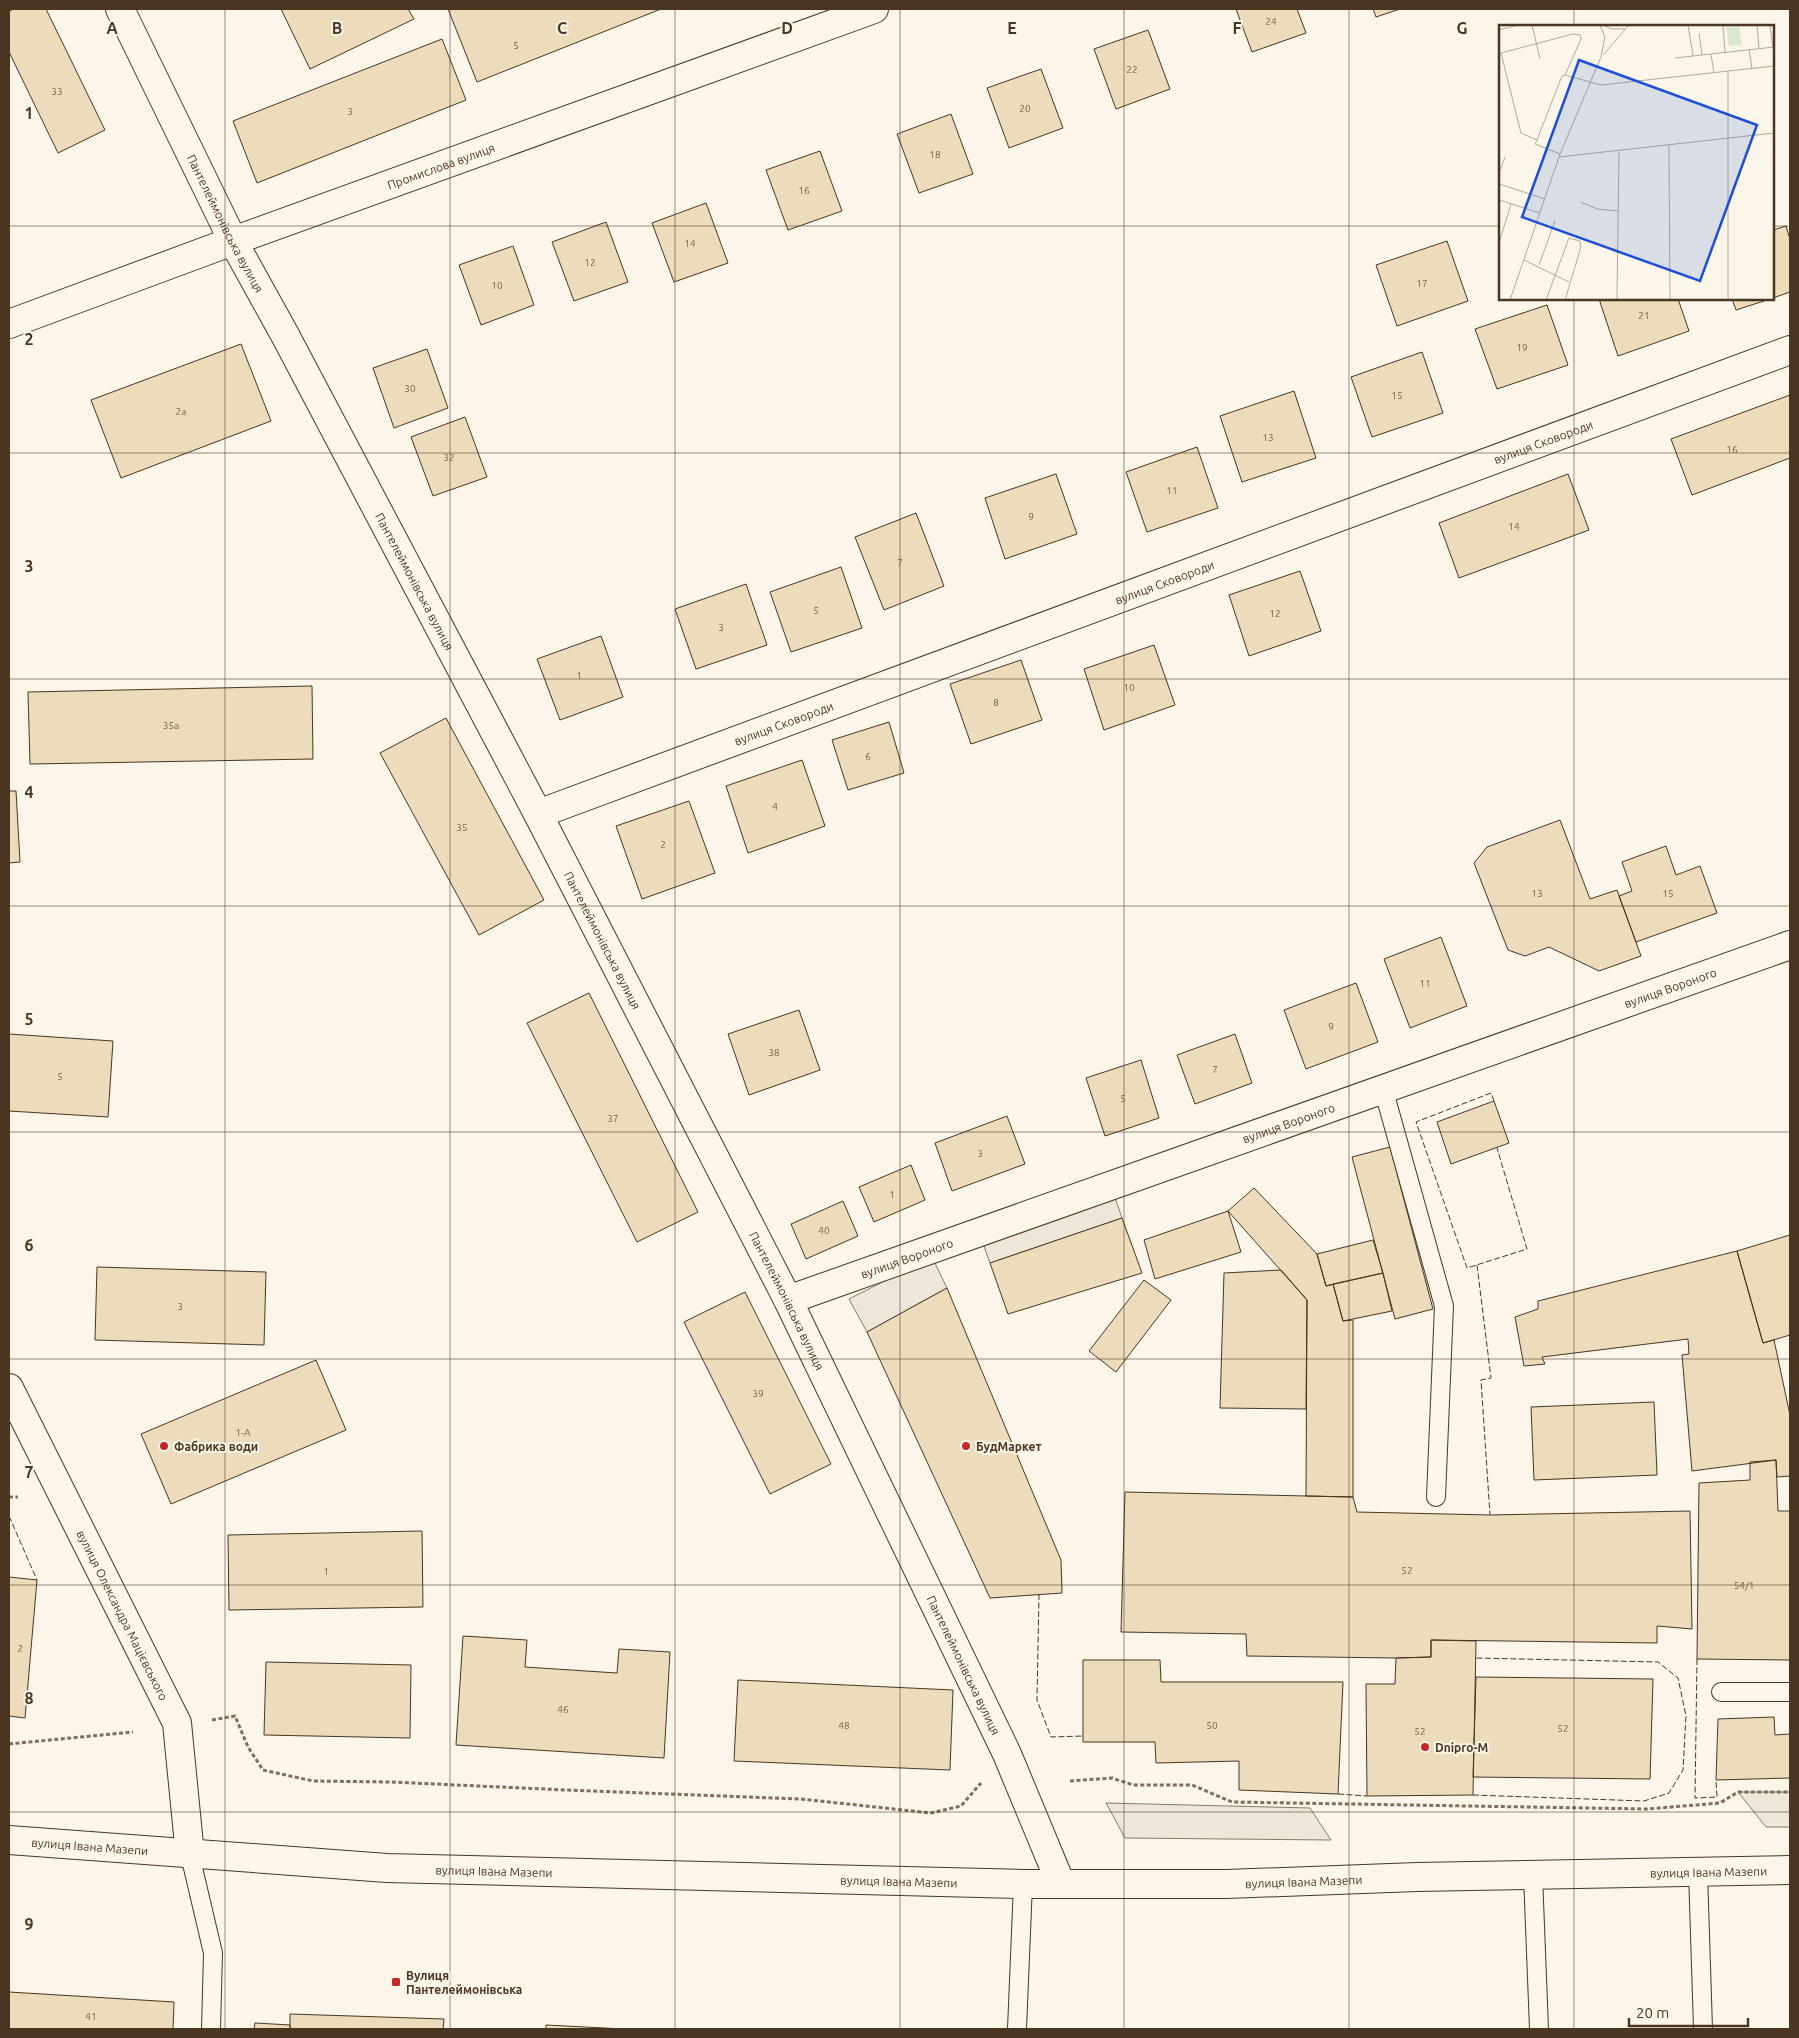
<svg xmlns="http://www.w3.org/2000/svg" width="1799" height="2038" viewBox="0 0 1799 2038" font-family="Ubuntu,sans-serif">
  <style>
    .parking { fill: #ede7d9; stroke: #887966 }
    .building { fill: #ecdcbc; stroke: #4a3520 }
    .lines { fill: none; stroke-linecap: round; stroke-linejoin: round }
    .lane-casing { stroke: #4a3520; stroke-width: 20 }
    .street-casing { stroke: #4a3520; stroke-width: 30 }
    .primary-casing { stroke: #4a3520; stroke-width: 30 }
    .path { stroke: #7f6f5c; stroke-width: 3; stroke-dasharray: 4 2.5; stroke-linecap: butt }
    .lane { stroke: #fbf6e9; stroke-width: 18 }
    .street { stroke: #fbf6e9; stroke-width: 28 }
    .primary { stroke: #fbf6e9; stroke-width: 28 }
    .fence { stroke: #4a3520; stroke-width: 1; stroke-dasharray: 6 2.5; stroke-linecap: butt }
    .grid { fill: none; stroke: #4a3520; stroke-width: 1; stroke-opacity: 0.55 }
    .poi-dot { fill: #c62828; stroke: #fbf6e9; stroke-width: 2 }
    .labels { text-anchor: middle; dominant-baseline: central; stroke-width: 4; stroke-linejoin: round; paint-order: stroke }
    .number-label { font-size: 10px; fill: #725f47 }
    .street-label { font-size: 12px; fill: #4a3520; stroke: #fbf6e9 }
    .poi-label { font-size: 12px; font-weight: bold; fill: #4a3520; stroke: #fbf6e9; text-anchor: start }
    .inset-road { fill: none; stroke: #b4a999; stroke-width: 1 }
    .view { fill: #1d4ed8; fill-opacity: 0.15; stroke: #1d4ed8; stroke-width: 2.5 }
    .inset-edge { fill: none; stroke: #4a3520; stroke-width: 2.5 }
    .grid-label { font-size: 16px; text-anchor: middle; font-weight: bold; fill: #4a3520; stroke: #fbf6e9; stroke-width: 4; stroke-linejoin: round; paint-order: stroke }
  </style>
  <rect width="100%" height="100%" fill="#fbf6e9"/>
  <path class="parking" d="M 1113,1192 L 1122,1218 L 990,1263 L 981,1238 Z
    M 932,1257 L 947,1288 L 867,1332 L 849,1299 Z
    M 1738,1792 L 1790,1792 L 1790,1827 L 1766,1827 Z
    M 1106,1803 L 1310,1808 L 1331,1840 L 1125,1838 Z"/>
  <path class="building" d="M 14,9 L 46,9 L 105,130 L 58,153 L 9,52 L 9,11 Z
    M 281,9 L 408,9 L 414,19 L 310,69 Z
    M 448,9 L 661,9 L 477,82 Z
    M 1236,9 L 1297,9 L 1306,33 L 1252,52 Z
    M 1373,9 L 1400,9 L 1376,17 Z
    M 1148,30 L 1170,89 L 1116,109 L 1094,49 Z
    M 442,39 L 466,100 L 257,183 L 233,121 Z
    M 1041,69 L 1063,128 L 1009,148 L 987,88 Z
    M 951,114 L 973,174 L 919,193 L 897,134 Z
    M 820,151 L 842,211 L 788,230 L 766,170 Z
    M 706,203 L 728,263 L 674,282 L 652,223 Z
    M 606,222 L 628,282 L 574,301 L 552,242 Z
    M 1786,226 L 1790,239 L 1790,292 L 1773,298 L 1773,230 Z
    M 1447,241 L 1468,301 L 1397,326 L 1376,265 Z
    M 513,246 L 534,305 L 481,325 L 459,265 Z
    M 1599,299 L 1678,299 L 1689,331 L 1618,356 Z
    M 1732,299 L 1770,299 L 1736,310 Z
    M 1547,305 L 1568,365 L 1497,389 L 1475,329 Z
    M 241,344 L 271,421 L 121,478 L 91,400 Z
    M 427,349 L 448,408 L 394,428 L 373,368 Z
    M 1422,352 L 1443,413 L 1372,437 L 1351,377 Z
    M 1294,391 L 1316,458 L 1242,482 L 1220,416 Z
    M 1790,395 L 1790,458 L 1692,495 L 1671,439 Z
    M 465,417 L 487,477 L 433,496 L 411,437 Z
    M 1197,447 L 1218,508 L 1147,532 L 1126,472 Z
    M 1056,474 L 1077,534 L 1005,559 L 985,498 Z
    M 1568,474 L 1589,530 L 1459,578 L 1439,523 Z
    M 916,513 L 944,586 L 884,610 L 855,537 Z
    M 841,567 L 862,628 L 791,652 L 770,592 Z
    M 1300,571 L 1321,631 L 1249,656 L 1229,595 Z
    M 746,584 L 767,645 L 696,669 L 675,609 Z
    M 601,636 L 623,697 L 560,720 L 537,659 Z
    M 1154,645 L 1175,705 L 1104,730 L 1084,669 Z
    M 1021,660 L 1042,720 L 971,744 L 950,684 Z
    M 312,686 L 313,759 L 30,764 L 28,692 Z
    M 446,718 L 544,900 L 479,935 L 380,753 Z
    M 889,722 L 904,773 L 848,790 L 832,740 Z
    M 802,760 L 825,826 L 748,853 L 726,786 Z
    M 9,791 L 16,791 L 20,862 L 9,863 Z
    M 689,801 L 715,873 L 642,899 L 616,826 Z
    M 1560,820 L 1590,899 L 1617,890 L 1641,956 L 1599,971 L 1549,947 L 1525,956 L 1508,950 L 1474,863 L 1487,847 Z
    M 1666,846 L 1676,875 L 1700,866 L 1717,913 L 1636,942 L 1619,896 L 1632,891 L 1622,862 Z
    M 1441,937 L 1467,1006 L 1410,1028 L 1384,959 Z
    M 1356,983 L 1378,1042 L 1306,1069 L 1284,1010 Z
    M 589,993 L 698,1212 L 637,1242 L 527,1023 Z
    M 799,1010 L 820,1070 L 749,1095 L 728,1034 Z
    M 9,1034 L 113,1041 L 108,1117 L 9,1111 Z
    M 1235,1034 L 1252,1083 L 1195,1104 L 1177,1055 Z
    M 1141,1060 L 1159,1118 L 1105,1136 L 1086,1078 Z
    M 1494,1101 L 1509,1143 L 1451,1164 L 1437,1122 Z
    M 1007,1116 L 1025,1164 L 952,1191 L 935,1143 Z
    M 1390,1147 L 1433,1309 L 1395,1319 L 1352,1157 Z
    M 911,1165 L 925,1200 L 874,1222 L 859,1187 Z
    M 1254,1188 L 1317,1254 L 1326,1286 L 1333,1284 L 1343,1321 L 1353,1320 L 1353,1497 L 1306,1496 L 1307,1300 L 1228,1211 Z
    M 843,1201 L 858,1236 L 806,1259 L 791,1224 Z
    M 1228,1211 L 1241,1252 L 1155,1279 L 1144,1240 Z
    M 1122,1218 L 1142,1273 L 1008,1314 L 990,1263 Z
    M 1790,1235 L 1790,1335 L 1763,1343 L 1737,1251 Z
    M 1373,1240 L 1383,1273 L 1326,1286 L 1317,1254 Z
    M 1737,1251 L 1763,1343 L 1774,1340 L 1790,1415 L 1790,1476 L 1777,1477 L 1776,1460 L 1692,1471 L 1682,1355 L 1689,1354 L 1688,1339 L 1542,1357 L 1545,1364 L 1524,1366 L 1515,1317 L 1538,1309 L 1538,1301 Z
    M 97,1267 L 266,1272 L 264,1345 L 95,1340 Z
    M 1281,1270 L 1307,1300 L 1306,1409 L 1220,1408 L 1224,1273 Z
    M 1383,1273 L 1392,1311 L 1343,1321 L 1333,1284 Z
    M 1144,1280 L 1171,1300 L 1116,1372 L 1089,1351 Z
    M 947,1288 L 1061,1560 L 1062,1593 L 990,1598 L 867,1332 Z
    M 745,1292 L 831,1464 L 770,1494 L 684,1322 Z
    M 316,1360 L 346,1430 L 171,1504 L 141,1434 Z
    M 1654,1402 L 1657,1475 L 1534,1480 L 1531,1407 Z
    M 1776,1460 L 1778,1511 L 1790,1511 L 1790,1660 L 1697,1659 L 1699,1483 L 1750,1480 L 1750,1462 Z
    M 1125,1492 L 1353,1497 L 1357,1512 L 1490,1515 L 1690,1511 L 1692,1629 L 1657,1626 L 1657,1643 L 1431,1640 L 1431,1657 L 1396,1658 L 1247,1656 L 1246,1634 L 1121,1632 Z
    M 422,1531 L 423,1607 L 229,1610 L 228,1535 Z
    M 9,1577 L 37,1580 L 25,1718 L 9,1716 Z
    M 463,1636 L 527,1640 L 525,1667 L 617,1673 L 619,1649 L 670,1652 L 664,1758 L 456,1745 Z
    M 1431,1640 L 1476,1641 L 1473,1795 L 1367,1796 L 1366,1684 L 1395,1684 L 1396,1658 L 1431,1657 Z
    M 1083,1660 L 1160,1660 L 1161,1682 L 1343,1682 L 1338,1794 L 1239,1790 L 1239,1761 L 1156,1763 L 1155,1742 L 1083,1742 Z
    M 266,1662 L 411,1665 L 410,1738 L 264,1735 Z
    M 1476,1677 L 1653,1679 L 1650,1779 L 1473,1777 Z
    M 738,1680 L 953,1690 L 950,1770 L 734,1761 Z
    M 1774,1717 L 1775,1735 L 1790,1734 L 1790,1778 L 1716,1780 L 1718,1719 Z
    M 9,1992 L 174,2002 L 173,2029 L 9,2029 Z
    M 290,2014 L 444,2019 L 443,2029 L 290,2029 Z
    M 255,2023 L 290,2025 L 290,2029 L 254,2029 Z
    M 546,2025 L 624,2029 L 546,2029 Z"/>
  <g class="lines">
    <g class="lane-casing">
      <path id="lane" d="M 1383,1088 L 1444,1306 L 1436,1497
        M 1721,1692 L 1790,1692
        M 190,1855 L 213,1953 L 211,2029
        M 1698,1872 L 1703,2029
        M 1533,1875 L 1539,2029
        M 1017,2029 L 1023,1884"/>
    </g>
    <g class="street-casing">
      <g id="street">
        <path id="s1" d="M 120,9 L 233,241 L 285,335 L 538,814 L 788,1300 L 1007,1754 L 1061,1884"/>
        <path id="s2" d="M 9,324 L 233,241 L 874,9"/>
        <path id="s3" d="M 538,814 L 1790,350"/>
        <path id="s4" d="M 788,1300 L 1790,945"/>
        <path id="s5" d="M 9,1388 L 177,1723 L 190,1855"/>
      </g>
    </g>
    <g class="primary-casing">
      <g id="primary">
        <path id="s6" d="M 9,1840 L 387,1868 L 1023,1884 L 1226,1884 L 1417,1877 L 1790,1870"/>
      </g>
    </g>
    <path class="path" d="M 9,1497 L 18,1497
      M 212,1720 L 235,1716 L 248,1747 L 263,1770 L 313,1781 L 391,1782 L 566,1790 L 801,1799 L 931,1813 L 961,1806 L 981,1783
      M 9,1744 L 133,1732
      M 1070,1781 L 1112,1778 L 1133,1785 L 1192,1785 L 1232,1802 L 1647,1809 L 1720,1803 L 1738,1792 L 1790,1792"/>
    <use href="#lane" class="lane"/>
    <use href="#street" class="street"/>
    <use href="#primary" class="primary"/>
    <path class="fence" d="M 1494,1101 L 1491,1093 L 1416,1122 L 1467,1268 L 1527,1249 L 1497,1148
      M 1477,1265 L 1491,1378 L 1481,1380 L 1490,1515
      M 9,1516 L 37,1580
      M 1039,1594 L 1037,1700 L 1051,1737 L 1083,1736
      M 1697,1659 L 1695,1798 L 1717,1797 L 1716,1780
      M 1338,1794 L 1367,1796
      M 1473,1795 L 1644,1801 L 1669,1793 L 1683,1770 L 1686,1716 L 1678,1678 L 1658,1662 L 1476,1658"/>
  </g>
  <path class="grid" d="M 225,9 L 225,2029M 450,9 L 450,2029M 675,9 L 675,2029M 900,9 L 900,2029M 1124,9 L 1124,2029M 1349,9 L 1349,2029M 1574,9 L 1574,26M 9,226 L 1500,226M 1773,226 L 1790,226M 1574,299 L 1574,2029M 9,453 L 1790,453M 9,679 L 1790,679M 9,906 L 1790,906M 9,1132 L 1790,1132M 9,1359 L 1790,1359M 9,1585 L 1790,1585M 9,1812 L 1790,1812"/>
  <g class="poi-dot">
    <circle cx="164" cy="1446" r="5"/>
    <circle cx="966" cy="1446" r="5"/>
    <circle cx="1425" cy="1747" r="5"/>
    <rect x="391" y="1977" width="10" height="10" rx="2.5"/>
  </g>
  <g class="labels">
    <g class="number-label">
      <text x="1271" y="21">24</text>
      <text x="516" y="45">5</text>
      <text x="1132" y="69">22</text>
      <text x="57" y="91">33</text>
      <text x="1025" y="108">20</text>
      <text x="350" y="111">3</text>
      <text x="935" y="154">18</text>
      <text x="804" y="190">16</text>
      <text x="690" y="243">14</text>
      <text x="590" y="262">12</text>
      <text x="1422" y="283">17</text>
      <text x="497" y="285">10</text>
      <text x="1644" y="315">21</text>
      <text x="1522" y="347">19</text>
      <text x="410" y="388">30</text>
      <text x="1397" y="395">15</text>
      <text x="181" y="411">2а</text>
      <text x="1268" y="437">13</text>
      <text x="1732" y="449">16</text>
      <text x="449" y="457">32</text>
      <text x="1172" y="490">11</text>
      <text x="1031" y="516">9</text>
      <text x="1514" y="526">14</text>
      <text x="900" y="562">7</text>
      <text x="816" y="610">5</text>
      <text x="1275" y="613">12</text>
      <text x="721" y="627">3</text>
      <text x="579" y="675">1</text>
      <text x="1129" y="687">10</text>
      <text x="996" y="702">8</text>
      <text x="171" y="725">35а</text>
      <text x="868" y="756">6</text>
      <text x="775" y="806">4</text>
      <text x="462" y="827">35</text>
      <text x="663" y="844">2</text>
      <text x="1537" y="893">13</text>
      <text x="1668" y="893">15</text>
      <text x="1425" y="983">11</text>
      <text x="1331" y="1026">9</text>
      <text x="774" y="1052">38</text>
      <text x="1215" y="1069">7</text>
      <text x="60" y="1076">5</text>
      <text x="1123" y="1098">5</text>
      <text x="613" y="1118">37</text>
      <text x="980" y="1153">3</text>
      <text x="892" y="1194">1</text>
      <text x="824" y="1230">40</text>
      <text x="180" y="1306">3</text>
      <text x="758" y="1393">39</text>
      <text x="243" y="1432">1-А</text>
      <text x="1407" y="1570">52</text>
      <text x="326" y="1571">1</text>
      <text x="1744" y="1585">54/1</text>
      <text x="20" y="1648">2</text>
      <text x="563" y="1709">46</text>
      <text x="844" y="1725">48</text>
      <text x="1212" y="1725">50</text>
      <text x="1563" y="1728">52</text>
      <text x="1420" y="1731">52</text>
      <text x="91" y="2016">41</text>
    </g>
    <g class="street-label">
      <text stroke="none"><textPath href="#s2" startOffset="460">Промислова вулиця</textPath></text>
      <text stroke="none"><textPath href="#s1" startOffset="239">Пантелеймонівська вулиця</textPath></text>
      <text stroke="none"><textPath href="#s3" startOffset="1072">вулиця Сковороди</textPath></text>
      <text stroke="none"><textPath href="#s1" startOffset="644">Пантелеймонівська вулиця</textPath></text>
      <text stroke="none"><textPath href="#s3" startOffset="668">вулиця Сковороди</textPath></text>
      <text stroke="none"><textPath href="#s3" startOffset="262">вулиця Сковороди</textPath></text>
      <text stroke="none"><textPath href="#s1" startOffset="1049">Пантелеймонівська вулиця</textPath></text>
      <text stroke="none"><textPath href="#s4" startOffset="936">вулиця Вороного</textPath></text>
      <text stroke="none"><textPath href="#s4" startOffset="531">вулиця Вороного</textPath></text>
      <text stroke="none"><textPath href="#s4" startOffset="126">вулиця Вороного</textPath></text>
      <text stroke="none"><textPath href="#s1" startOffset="1454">Пантелеймонівська вулиця</textPath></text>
      <text stroke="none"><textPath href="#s5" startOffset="254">вулиця Олександра Мацієвського</textPath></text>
      <text stroke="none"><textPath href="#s1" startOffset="1859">Пантелеймонівська вулиця</textPath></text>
      <text stroke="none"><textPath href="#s6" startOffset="81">вулиця Івана Мазепи</textPath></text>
      <text stroke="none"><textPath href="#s6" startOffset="486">вулиця Івана Мазепи</textPath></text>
      <text stroke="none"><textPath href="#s6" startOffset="1701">вулиця Івана Мазепи</textPath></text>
      <text stroke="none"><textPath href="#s6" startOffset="891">вулиця Івана Мазепи</textPath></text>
      <text stroke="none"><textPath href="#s6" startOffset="1296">вулиця Івана Мазепи</textPath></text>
    </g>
    <g class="poi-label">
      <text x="174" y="1446">Фабрика води</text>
      <text x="976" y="1446">БудМаркет</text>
      <text x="1435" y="1747">Dnipro-M</text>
      <text x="406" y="1975">Вулиця<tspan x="406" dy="14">Пантелеймонівська</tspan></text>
    </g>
  </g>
  <g transform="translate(1499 25)">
    <rect width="275" height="275" fill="#fbf6e9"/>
    <path d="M 240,1 L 243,20 L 230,21 L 227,2 Z" fill="#dce7d0"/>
    <path class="inset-road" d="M 33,0 L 41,34M 104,0 L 113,4 L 126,4M 189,0 L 194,31M 224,0 L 226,27M 258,0 L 260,23M 271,0 L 274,22M 0,5 L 19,0M 200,8 L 203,30M 74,9 L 81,10 L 82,14 L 66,50 L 63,51 L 38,115 L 22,108 L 2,28 ZM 250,24 L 253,44M 212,29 L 215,48M 104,30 L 130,0M 176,33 L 275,22M 229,46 L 229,275M 66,50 L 102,60 L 275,41M 38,115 L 36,119 L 61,129M 170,121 L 171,275M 60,132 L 275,108M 0,148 L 6,132M 0,159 L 46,174M 0,175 L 41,188M 82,177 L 98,184 L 119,186M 0,218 L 12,179M 25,235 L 70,257M 40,240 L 56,196M 11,275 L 61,129 L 102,32 L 106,12 L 101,0M 47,275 L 70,213 L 81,216 L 82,222 L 66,275M 118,275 L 120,127"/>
    <path class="view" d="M 80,35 L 258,100 L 201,256 L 23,192 Z"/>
    <rect width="275" height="275" class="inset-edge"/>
  </g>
  <g class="grid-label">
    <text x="112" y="34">A</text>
    <text x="337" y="34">B</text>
    <text x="562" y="34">C</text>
    <text x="787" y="34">D</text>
    <text x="1012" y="34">E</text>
    <text x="1237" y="34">F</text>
    <text x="1462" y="34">G</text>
    <text x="29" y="119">1</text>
    <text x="29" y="345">2</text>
    <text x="29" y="572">3</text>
    <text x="29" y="798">4</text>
    <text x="29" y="1025">5</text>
    <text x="29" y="1251">6</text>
    <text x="29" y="1478">7</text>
    <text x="29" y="1704">8</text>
    <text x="29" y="1930">9</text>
  </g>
  <rect width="1799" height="2038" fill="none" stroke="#4a3520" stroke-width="20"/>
  <path d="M1629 2018v8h119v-8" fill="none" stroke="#4a3520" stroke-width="2.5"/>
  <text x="1636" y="2018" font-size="15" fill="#4a3520" stroke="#fbf6e9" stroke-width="4" paint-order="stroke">20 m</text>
</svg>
